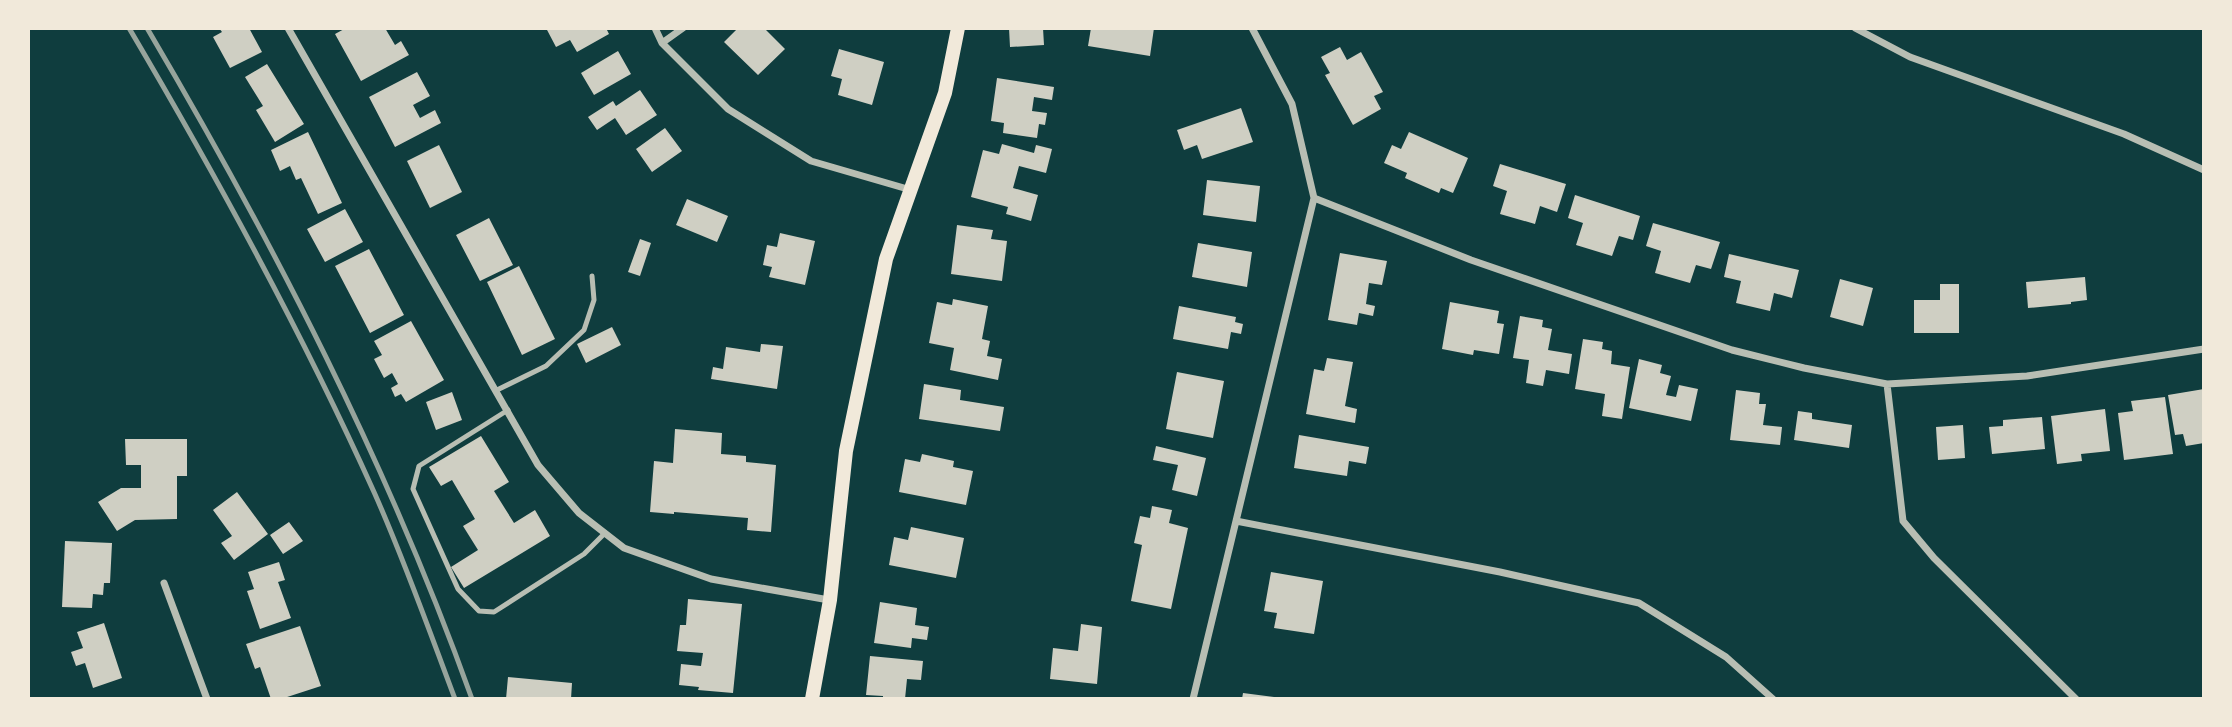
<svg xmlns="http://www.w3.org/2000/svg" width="2232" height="727" viewBox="0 0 2232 727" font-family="'Titillium Web',sans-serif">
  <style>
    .building { fill: #cfcfc3 }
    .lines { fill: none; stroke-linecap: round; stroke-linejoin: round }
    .service { stroke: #b8beb3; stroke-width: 5 }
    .minor { stroke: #b8beb3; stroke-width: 7 }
    .secondary { stroke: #f1e9da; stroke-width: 14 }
    .rail { stroke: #97a49c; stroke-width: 5 }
  </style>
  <rect width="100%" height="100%" fill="#0f3d3e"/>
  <path class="building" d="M 219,28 L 249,28 L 262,52 L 230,68 L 213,37 L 222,32 Z
    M 346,28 L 385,28 L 395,45 L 401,41 L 409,55 L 361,81 L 335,34 Z
    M 546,28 L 606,28 L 609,34 L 577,52 L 570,40 L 556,47 Z
    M 738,28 L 764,28 L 785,49 L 758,75 L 724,42 Z
    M 1009,28 L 1043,28 L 1044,45 L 1010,47 Z
    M 1091,28 L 1154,28 L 1150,56 L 1088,46 Z
    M 1340,47 L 1347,60 L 1361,52 L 1383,92 L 1374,96 L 1381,109 L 1353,125 L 1325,75 L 1330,73 L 1321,57 Z
    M 839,49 L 884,62 L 872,105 L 838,95 L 842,79 L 831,76 Z
    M 618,51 L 631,74 L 594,95 L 581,73 Z
    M 267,64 L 304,124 L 275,142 L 256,110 L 263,106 L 245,77 Z
    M 417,72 L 430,96 L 413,105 L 420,118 L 435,110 L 441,123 L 395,147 L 369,97 Z
    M 997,78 L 1054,87 L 1052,100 L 1034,97 L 1032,111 L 1047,113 L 1045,125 L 1039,124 L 1037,138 L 1003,133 L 1004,123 L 991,121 Z
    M 640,90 L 657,115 L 626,135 L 615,118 L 597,130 L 588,117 L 613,101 L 616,106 Z
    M 1241,108 L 1253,142 L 1202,159 L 1197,145 L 1184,150 L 1177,130 Z
    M 665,128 L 682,151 L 652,172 L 636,149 Z
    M 308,132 L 342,203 L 318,214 L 301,178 L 296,180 L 290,166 L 280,171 L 271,150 Z
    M 1409,132 L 1468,158 L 1453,193 L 1441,188 L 1439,193 L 1405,178 L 1407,173 L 1384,163 L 1392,145 L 1401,149 Z
    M 1002,144 L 1034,153 L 1036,145 L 1052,149 L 1046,173 L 1019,166 L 1013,188 L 1038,195 L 1031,221 L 1006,214 L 1008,207 L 971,197 L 983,150 L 999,154 Z
    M 439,145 L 462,192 L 430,208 L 407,161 Z
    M 1500,164 L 1566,184 L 1557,212 L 1540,206 L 1535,224 L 1500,214 L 1507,191 L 1493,186 Z
    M 1207,180 L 1260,186 L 1256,222 L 1203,215 Z
    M 1575,195 L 1640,216 L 1633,240 L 1619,236 L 1612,256 L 1576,245 L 1583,223 L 1568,218 Z
    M 687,199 L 728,216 L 717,242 L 676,225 Z
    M 345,209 L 363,242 L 325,262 L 307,229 Z
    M 489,218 L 513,265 L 480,281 L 456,235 Z
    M 1653,223 L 1720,242 L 1711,269 L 1696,265 L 1690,283 L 1655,273 L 1661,251 L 1646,246 Z
    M 957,225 L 993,230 L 991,239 L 1007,241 L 1002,281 L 951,274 Z
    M 780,233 L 815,241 L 805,285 L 769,277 L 772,267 L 763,265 L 767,245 L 777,247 Z
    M 640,239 L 651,243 L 640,276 L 628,272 Z
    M 1198,243 L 1252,252 L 1247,287 L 1192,277 Z
    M 369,249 L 404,315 L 370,333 L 335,266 Z
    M 1340,253 L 1387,261 L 1382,285 L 1369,283 L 1366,304 L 1375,306 L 1373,316 L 1359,313 L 1357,325 L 1328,320 Z
    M 1729,254 L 1799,270 L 1792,298 L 1774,293 L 1770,311 L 1736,303 L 1741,281 L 1724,277 Z
    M 519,266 L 555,339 L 522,355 L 487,282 Z
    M 2085,277 L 2087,300 L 2071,302 L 2071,304 L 2028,308 L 2026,282 Z
    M 1840,279 L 1873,288 L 1863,326 L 1830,317 Z
    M 1940,284 L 1959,284 L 1959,333 L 1914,333 L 1914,300 L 1940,300 Z
    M 953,299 L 988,306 L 982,339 L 990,341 L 987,356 L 1002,359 L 998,380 L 950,370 L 954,348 L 929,343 L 937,302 L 952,305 Z
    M 1450,302 L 1499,311 L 1497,323 L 1504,324 L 1499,354 L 1474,350 L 1473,355 L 1442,349 Z
    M 1179,306 L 1236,317 L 1235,322 L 1243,324 L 1241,334 L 1231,332 L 1228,349 L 1173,339 Z
    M 1520,316 L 1543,320 L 1542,327 L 1552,329 L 1548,350 L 1572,354 L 1569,374 L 1546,370 L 1543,386 L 1526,383 L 1529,360 L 1513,358 Z
    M 411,321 L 444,380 L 406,402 L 401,394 L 395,397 L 391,388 L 398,384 L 392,373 L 384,378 L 374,359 L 382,355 L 374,341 Z
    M 612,327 L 621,345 L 586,363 L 577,344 Z
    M 1583,339 L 1603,342 L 1602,349 L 1612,351 L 1611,364 L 1630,367 L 1622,419 L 1602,416 L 1605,394 L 1575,389 Z
    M 761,344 L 783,346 L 777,389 L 711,379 L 713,367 L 723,369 L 726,347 L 760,352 Z
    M 1327,358 L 1353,362 L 1345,406 L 1357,409 L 1355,423 L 1306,414 L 1314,369 L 1324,371 Z
    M 1639,359 L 1662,365 L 1660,373 L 1671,376 L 1666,395 L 1676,397 L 1679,385 L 1698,389 L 1691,421 L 1629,408 Z
    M 1177,372 L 1224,381 L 1213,438 L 1166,429 Z
    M 924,384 L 961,390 L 960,400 L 1004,407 L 1000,431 L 919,419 Z
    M 2204,389 L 2204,443 L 2186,446 L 2183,434 L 2175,435 L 2168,395 Z
    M 1736,390 L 1760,393 L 1759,404 L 1766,404 L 1763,425 L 1782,427 L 1780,445 L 1730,440 Z
    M 452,392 L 462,420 L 436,430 L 426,402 Z
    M 2165,397 L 2173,454 L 2124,460 L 2118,413 L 2133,411 L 2131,401 Z
    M 2105,409 L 2110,451 L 2081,454 L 2082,461 L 2057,464 L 2051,416 Z
    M 1798,411 L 1812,413 L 1812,419 L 1852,425 L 1849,448 L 1794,440 Z
    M 2042,417 L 2045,449 L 1992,454 L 1989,427 L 2003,426 L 2003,420 Z
    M 1963,425 L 1965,458 L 1938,460 L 1936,427 Z
    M 675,429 L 722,433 L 721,454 L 746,456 L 746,462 L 776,465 L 771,532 L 747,530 L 748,518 L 674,512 L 674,514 L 650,512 L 654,461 L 673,463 Z
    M 1299,435 L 1369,447 L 1366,464 L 1349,461 L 1347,476 L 1294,468 Z
    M 481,436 L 509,482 L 494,491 L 514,523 L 535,510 L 550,536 L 464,588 L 451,567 L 478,550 L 463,526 L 475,519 L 452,480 L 441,486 L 429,467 Z
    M 125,439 L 187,439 L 187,476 L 177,476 L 177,519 L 135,520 L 117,531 L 98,502 L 121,488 L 141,488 L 141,465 L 126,465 Z
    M 1156,446 L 1206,458 L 1197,496 L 1172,490 L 1178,465 L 1153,460 Z
    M 922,454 L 954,461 L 953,467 L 973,471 L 966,505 L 899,492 L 905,459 L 920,462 Z
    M 237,492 L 268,534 L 234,560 L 221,543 L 232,536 L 213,510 Z
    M 1152,506 L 1172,510 L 1169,523 L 1188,528 L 1171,609 L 1131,601 L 1142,545 L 1134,543 L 1140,516 L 1150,518 Z
    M 289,522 L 303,541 L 283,554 L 270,535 Z
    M 911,527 L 964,538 L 956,578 L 889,565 L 894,537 L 908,540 Z
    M 65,541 L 112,543 L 110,583 L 104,583 L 103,595 L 93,594 L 92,608 L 62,607 Z
    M 279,562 L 285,580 L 278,582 L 291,618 L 260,629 L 247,591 L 254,589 L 248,572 Z
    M 1271,572 L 1323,581 L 1314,634 L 1274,628 L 1277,613 L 1264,611 Z
    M 688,599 L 742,604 L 733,693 L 698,690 L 699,687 L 679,685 L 681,664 L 701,666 L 703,653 L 677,651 L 680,625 L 686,625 Z
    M 880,602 L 917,608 L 915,625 L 929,627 L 927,640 L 912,638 L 911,648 L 874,643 Z
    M 104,623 L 122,678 L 93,688 L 85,663 L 76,666 L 71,652 L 83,648 L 77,632 Z
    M 1081,624 L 1102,627 L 1097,684 L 1050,679 L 1053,648 L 1078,651 Z
    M 300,626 L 321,686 L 281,699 L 271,699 L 260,667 L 255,669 L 246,644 Z
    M 870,656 L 923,661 L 921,680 L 907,679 L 905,699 L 883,699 L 883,696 L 866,695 Z
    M 508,677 L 572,683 L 571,699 L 506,699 Z
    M 1243,693 L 1274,697 L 1274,699 L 1242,699 Z"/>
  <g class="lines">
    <path class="service" d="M 497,390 L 546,366 L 584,330 L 594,300 L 592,276
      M 508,410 L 419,466 L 413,489 L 458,589 L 479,611 L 494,612 L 584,554 L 605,533"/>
    <path class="minor" d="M 288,28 L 538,465 L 579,513 L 624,548 L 711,579 L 829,600
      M 655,28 L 662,43 L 728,109 L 811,161 L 911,190
      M 1855,28 L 1910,57 L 2124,134 L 2204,170
      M 662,43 L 683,28
      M 1314,198 L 1471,260 L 1732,350 L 1804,368 L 1887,384 L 2027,376 L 2204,349
      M 1887,384 L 1903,521 L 1934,558 L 2076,699
      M 1236,521 L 1500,572 L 1639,603 L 1726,657 L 1773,699
      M 164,583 L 207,699
      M 1193,699 L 1314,198 L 1292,104 L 1252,28"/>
    <path class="secondary" d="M 812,699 L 830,600 L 846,451 L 886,259 L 945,93 L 958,28"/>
    <path class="rail" d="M 129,28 C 217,177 303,334 374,492 C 404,559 429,630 455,699
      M 147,28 C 273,242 388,464 472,699"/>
  </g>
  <rect width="2232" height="727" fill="none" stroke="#f1e9da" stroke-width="60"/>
</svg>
